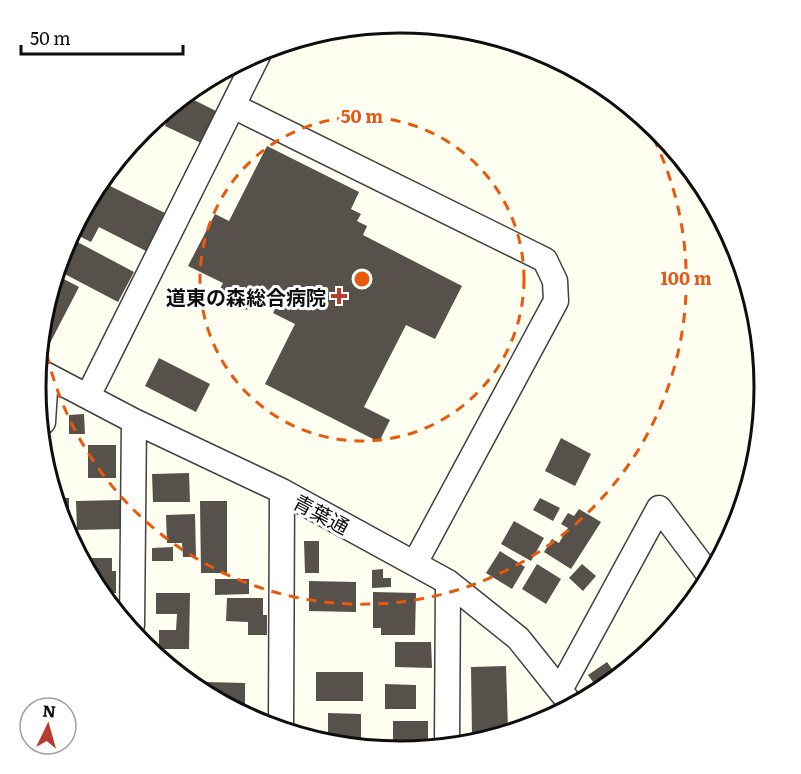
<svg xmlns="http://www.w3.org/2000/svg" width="801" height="774" viewBox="0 0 801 774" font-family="Literata,'Noto Sans JP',serif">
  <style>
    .building { fill: #57514b }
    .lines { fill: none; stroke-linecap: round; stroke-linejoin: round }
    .minor-casing { stroke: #414141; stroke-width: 27 }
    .minor { stroke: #fff; stroke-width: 24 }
    .ring { fill: none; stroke: #e8590c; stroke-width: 3; stroke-dasharray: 10 8 }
    .poi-dot { fill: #b73c2d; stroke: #fff; stroke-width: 2 }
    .labels { text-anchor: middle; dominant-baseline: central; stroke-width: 6; stroke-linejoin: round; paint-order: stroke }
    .poi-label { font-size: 20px; font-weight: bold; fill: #0e0e0e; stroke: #fff; text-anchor: end }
    .street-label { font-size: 20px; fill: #0e0e0e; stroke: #fff }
    .rim { fill: none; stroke: #0e0e0e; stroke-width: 3 }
    .centre { fill: #e8590c; stroke: #fff; stroke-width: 3 }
    .ring-label { font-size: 18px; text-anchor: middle; font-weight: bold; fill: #e8590c; stroke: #fff; stroke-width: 6; stroke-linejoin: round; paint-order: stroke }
  </style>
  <rect width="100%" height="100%" fill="#fefef1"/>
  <path class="building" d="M 190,98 L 216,111 L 201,143 L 165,126 L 168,118 L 163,116 Z
    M 267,146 L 359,192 L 351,209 L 361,214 L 357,221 L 367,226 L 363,235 L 462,286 L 435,339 L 406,325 L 364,407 L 390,420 L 379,442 L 265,384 L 295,324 L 273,313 L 278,303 L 270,299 L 263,306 L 252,310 L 240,309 L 227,304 L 218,293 L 223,283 L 188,266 L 215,214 L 229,221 Z
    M 106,184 L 167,214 L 148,252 L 99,227 L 91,242 L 73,233 Z
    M 70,238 L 134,272 L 118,302 L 59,271 L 64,247 Z
    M 58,276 L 79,287 L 50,343 L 45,340 Z
    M 159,358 L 210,384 L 196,412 L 145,386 Z
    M 84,414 L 85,434 L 69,434 L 69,415 Z
    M 561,438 L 591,454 L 575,486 L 545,471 Z
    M 88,445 L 116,445 L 116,478 L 88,478 Z
    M 189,473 L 190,502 L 153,502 L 152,474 Z
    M 58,498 L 69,498 L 69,527 L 64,527 L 64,526 Z
    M 540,498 L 560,508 L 553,521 L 533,510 Z
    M 120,500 L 120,529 L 77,530 L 76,501 Z
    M 200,501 L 227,501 L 227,573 L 201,573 Z
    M 579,509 L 601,522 L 571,569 L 544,552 L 552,539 L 559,543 L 568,528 L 561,524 L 568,513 L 574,516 Z
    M 195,514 L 196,557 L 183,557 L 182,543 L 167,543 L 166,515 Z
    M 514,521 L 544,538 L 531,561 L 501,544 Z
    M 733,532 L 734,532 L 725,545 L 721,540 Z
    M 304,541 L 319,541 L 319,573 L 305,573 Z
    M 173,547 L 173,561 L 152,561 L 152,548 Z
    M 500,551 L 525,567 L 512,589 L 486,573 Z
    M 85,558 L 112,558 L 112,571 L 116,571 L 116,593 L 108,593 Z
    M 537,564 L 561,579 L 546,604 L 522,589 Z
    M 582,564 L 596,576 L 583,591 L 569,578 Z
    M 383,569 L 383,578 L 391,578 L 391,587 L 372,588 L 372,570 Z
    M 215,579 L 249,579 L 249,594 L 215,595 Z
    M 309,581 L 356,582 L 356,612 L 309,611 Z
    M 373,592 L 416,593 L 415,635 L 381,635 L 381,628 L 373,628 Z
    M 156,593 L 190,593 L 189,649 L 159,649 L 159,630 L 176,630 L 177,614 L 156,614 Z
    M 227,598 L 263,598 L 263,615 L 267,615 L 267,635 L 248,635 L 248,622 L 226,621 Z
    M 395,642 L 431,642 L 432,668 L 395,667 Z
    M 607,662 L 615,673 L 596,686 L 588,675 Z
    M 506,666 L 508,730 L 472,737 L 471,667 Z
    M 316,672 L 363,672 L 363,701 L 316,701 Z
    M 206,682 L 245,683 L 245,711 L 242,711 L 206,687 Z
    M 385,684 L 416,685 L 416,709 L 385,709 Z
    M 328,713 L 361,714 L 361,744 L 328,737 Z
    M 393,721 L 428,721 L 428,743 L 393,743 Z"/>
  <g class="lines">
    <g class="minor-casing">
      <path id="minor" d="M 233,106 L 545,260 L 555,281 L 556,301 L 415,563
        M 39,371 L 134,421 L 282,491 L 448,582 L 518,638 L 570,703
        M 88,396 L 260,51
        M 43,422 L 46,375
        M 129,625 L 132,625 L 134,421
        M 560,690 L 659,508 L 707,572
        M 281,728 L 282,491
        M 447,742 L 448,582"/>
    </g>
    <use href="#minor" class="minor"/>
  </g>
  <g class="ring">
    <circle cx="362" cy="279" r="162"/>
    <path d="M645 122A324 324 0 1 1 45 346"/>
  </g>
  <path class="poi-dot" d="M336 287h6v6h6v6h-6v6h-6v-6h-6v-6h6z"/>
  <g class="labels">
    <g class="poi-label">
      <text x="326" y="296">道東の森総合病院</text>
    </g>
    <g class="street-label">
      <text transform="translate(322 513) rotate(28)">青葉通</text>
    </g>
  </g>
  <path d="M0 0H801V774H0ZM46 387a354 354 0 1 1 708 0a354 354 0 1 1-708 0Z" fill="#fff" fill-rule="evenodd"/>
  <path class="rim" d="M46 387a354 354 0 1 1 708 0a354 354 0 1 1-708 0Z"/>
  <circle cx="362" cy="279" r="9" class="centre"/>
  <g class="ring-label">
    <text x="362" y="123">50 m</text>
    <text x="686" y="285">100 m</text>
  </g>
  <g transform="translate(48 726) rotate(5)"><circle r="28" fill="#ffffff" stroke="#9f9f9f" stroke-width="1.5"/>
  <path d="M0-4.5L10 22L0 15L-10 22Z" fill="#b73c2d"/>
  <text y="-9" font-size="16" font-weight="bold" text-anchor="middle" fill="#0e0e0e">N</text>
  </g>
  <path d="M21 45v9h162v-9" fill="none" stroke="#0e0e0e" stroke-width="3"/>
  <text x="30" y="45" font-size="18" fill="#0e0e0e" stroke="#ffffff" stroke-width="4.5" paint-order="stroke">50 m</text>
</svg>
